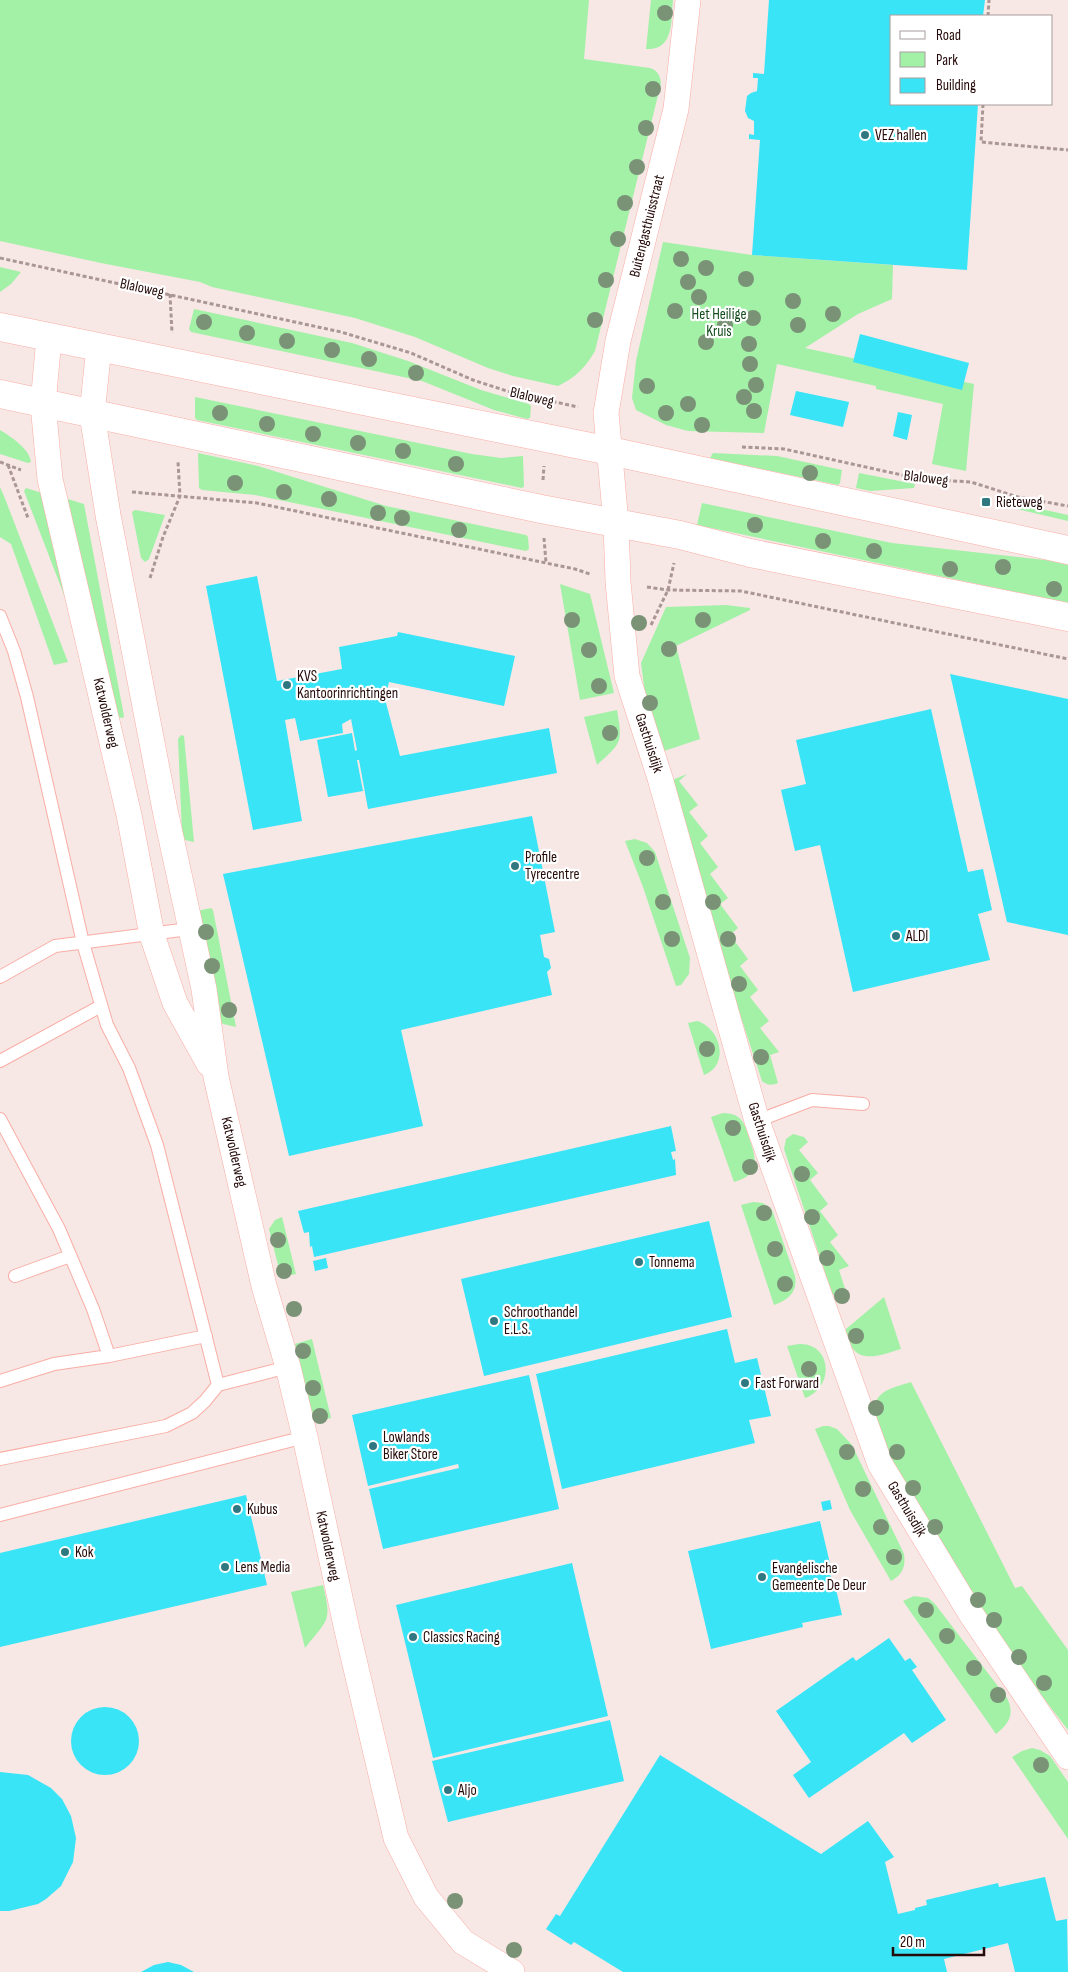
<svg xmlns="http://www.w3.org/2000/svg" width="1068" height="1972" viewBox="0 0 1068 1972" font-family="'Sofia Sans Condensed',sans-serif">
  <style>
    .green { fill: #a3f1a7 }
    .building { fill: #38e4f6 }
    .lines { fill: none; stroke-linecap: round; stroke-linejoin: round }
    .service-casing { stroke: #faada5; stroke-width: 14 }
    .minor-casing { stroke: #faada5; stroke-width: 26 }
    .primary-casing { stroke: #faada5; stroke-width: 29 }
    .path { stroke: #aa9694; stroke-width: 3; stroke-dasharray: 4 2.5; stroke-linecap: butt }
    .service { stroke: #fff; stroke-width: 12 }
    .minor { stroke: #fff; stroke-width: 25 }
    .primary { stroke: #fff; stroke-width: 28 }
    .tree { fill: #7a9276 }
    .poi-dot { fill: #307881; stroke: #fff; stroke-width: 2 }
    .labels { text-anchor: middle; dominant-baseline: central; stroke-width: 4.5; stroke-linejoin: round; paint-order: stroke }
    .poi-label { font-size: 15px; fill: #240a08; stroke: #fff; text-anchor: start }
    .street-label { font-size: 15px; fill: #240a08; stroke: #fff }
    .park-label { font-size: 15px; fill: #134d1c; stroke: #fff }
  </style>
  <rect width="100%" height="100%" fill="#f7e7e5"/>
  <path class="green" d="M 0,0 L 589,0 L 584,59 L 650,68 C 657,70 660,75 661,83 L 595,351 C 586,367 575,378 558,386 L 513,376 L 488,368 L 415,337 L 355,318 L 212,287 L 200,282 L 101,263 L 0,241 Z
    M 651,0 L 673,0 C 671,21 674,51 646,49 Z
    M 663,242 L 752,255 L 893,265 L 892,299 L 858,314 L 805,348 L 974,384 L 966,471 L 932,464 L 943,404 L 876,389 L 876,386 L 777,364 L 764,433 L 688,431 L 666,425 L 636,410 L 632,398 L 636,361 Z
    M 0,267 L 21,272 L 11,284 L 0,292 Z
    M 194,309 L 352,343 L 408,361 L 481,390 L 529,404 L 531,406 L 530,418 L 527,419 L 494,410 L 422,381 L 191,332 L 189,329 Z
    M 195,397 L 472,454 L 501,458 L 523,456 L 524,486 L 522,488 L 197,420 L 195,418 Z
    M 0,430 C 10,436 30,449 31,462 L 28,463 L 0,454 Z
    M 198,453 L 258,466 L 386,506 L 526,535 L 528,537 L 529,549 L 526,551 L 255,495 L 202,490 L 199,488 Z
    M 713,453 L 777,456 L 842,470 L 840,483 L 838,485 L 710,458 Z
    M 859,473 L 915,484 L 914,488 L 870,491 L 856,488 Z
    M 0,487 L 4,496 L 68,662 L 54,665 L 11,544 L 0,537 Z
    M 26,488 L 42,493 L 66,600 L 24,491 Z
    M 68,499 L 84,504 L 124,716 L 123,718 L 116,717 L 67,500 Z
    M 702,503 L 892,543 L 1045,560 L 1068,565 L 1068,603 L 697,525 Z
    M 1018,504 L 1068,515 L 1068,521 L 1017,509 Z
    M 135,510 L 165,515 L 149,559 L 145,562 L 141,558 L 132,512 Z
    M 560,584 L 590,594 L 614,693 L 580,700 Z
    M 726,605 L 750,608 L 750,610 L 676,646 L 700,739 L 664,751 L 661,750 L 646,701 L 641,663 L 666,607 Z
    M 617,710 C 623,744 621,743 597,765 L 584,717 Z
    M 181,735 L 184,736 L 194,842 L 185,840 L 182,833 L 178,739 Z
    M 687,774 L 679,781 L 698,805 L 689,812 L 708,836 L 700,843 L 718,867 L 710,874 L 728,898 L 720,904 L 738,928 L 730,935 L 748,959 L 740,966 L 758,990 L 750,997 L 769,1021 L 760,1028 L 779,1052 L 770,1055 L 778,1083 C 772,1085 768,1086 762,1081 L 666,790 L 670,781 Z
    M 635,839 L 647,843 L 655,852 L 690,958 L 689,974 L 681,985 L 676,986 L 643,887 L 625,841 Z
    M 211,908 L 213,910 L 236,1027 L 223,1024 L 220,1021 L 197,911 Z
    M 697,1021 C 721,1028 730,1065 704,1075 L 688,1023 Z
    M 723,1113 C 729,1113 734,1114 738,1117 C 745,1122 747,1131 749,1138 C 757,1160 760,1175 734,1182 L 711,1117 Z
    M 793,1134 L 804,1137 L 808,1142 L 799,1150 L 818,1173 L 810,1180 L 828,1204 L 820,1211 L 838,1235 L 830,1242 L 849,1266 L 839,1270 L 848,1298 L 842,1300 L 837,1299 L 832,1293 L 784,1149 L 786,1139 Z
    M 753,1202 L 763,1203 L 772,1210 L 795,1276 C 798,1292 788,1300 774,1305 L 741,1205 Z
    M 282,1217 L 296,1274 L 281,1277 L 269,1229 L 275,1220 Z
    M 884,1297 L 901,1349 C 884,1354 860,1365 850,1344 C 848,1338 845,1334 846,1329 Z
    M 312,1339 L 331,1418 L 318,1421 L 313,1419 L 295,1344 Z
    M 799,1344 C 832,1343 835,1387 805,1398 L 787,1346 Z
    M 911,1382 L 1015,1588 L 1022,1586 L 1068,1650 L 1068,1730 L 976,1610 L 903,1485 L 874,1418 C 872,1391 889,1389 911,1382 Z
    M 823,1426 L 829,1426 L 837,1429 L 852,1445 L 904,1554 C 906,1567 902,1575 891,1581 L 850,1510 L 815,1429 Z
    M 323,1585 C 332,1622 328,1619 305,1648 L 291,1592 Z
    M 914,1596 L 928,1598 L 935,1604 L 1007,1698 C 1015,1714 1009,1724 996,1734 L 903,1601 Z
    M 1032,1748 L 1040,1750 L 1050,1756 L 1068,1782 L 1068,1839 L 1012,1757 L 1022,1751 Z"/>
  <path class="building" d="M 769,0 L 985,0 L 983,16 L 892,16 L 892,104 L 978,104 L 967,270 L 752,255 L 760,140 L 749,139 L 749,134 L 754,135 L 754,121 L 748,118 L 745,111 L 747,96 L 751,93 L 757,91 L 758,78 L 753,78 L 753,73 L 764,74 Z
    M 860,334 L 969,363 L 962,390 L 853,362 Z
    M 796,391 L 849,402 L 843,427 L 790,415 Z
    M 898,412 L 912,415 L 907,440 L 893,436 Z
    M 257,576 L 277,681 L 342,669 L 339,647 L 397,636 L 398,632 L 515,656 L 504,706 L 389,682 L 385,699 L 400,756 L 549,728 L 557,773 L 368,809 L 359,760 L 357,760 L 363,791 L 328,797 L 317,740 L 352,733 L 355,751 L 357,750 L 351,719 L 342,724 L 343,733 L 300,741 L 295,718 L 285,720 L 302,821 L 253,830 L 206,586 Z
    M 950,674 L 1068,699 L 1068,935 L 1007,922 Z
    M 931,709 L 968,872 L 983,869 L 992,910 L 978,914 L 990,960 L 853,992 L 820,845 L 795,851 L 781,790 L 806,784 L 796,740 Z
    M 532,816 L 555,932 L 540,935 L 544,957 L 549,959 L 551,968 L 547,972 L 552,995 L 401,1030 L 423,1126 L 289,1156 L 223,874 Z
    M 671,1126 L 676,1151 L 671,1152 L 673,1160 L 675,1159 L 676,1175 L 314,1257 L 312,1246 L 310,1247 L 309,1232 L 304,1233 L 298,1211 Z
    M 709,1221 L 732,1317 L 484,1376 L 461,1279 Z
    M 326,1258 L 328,1268 L 315,1271 L 313,1261 Z
    M 727,1329 L 735,1363 L 757,1358 L 771,1416 L 749,1420 L 755,1443 L 562,1489 L 536,1374 Z
    M 529,1375 L 559,1509 L 383,1549 L 369,1489 L 459,1468 L 458,1464 L 368,1486 L 352,1415 Z
    M 246,1495 L 267,1585 L 0,1647 L 0,1553 Z
    M 830,1500 L 832,1509 L 823,1511 L 821,1502 Z
    M 820,1521 L 831,1568 L 829,1568 L 833,1586 L 835,1585 L 842,1615 L 802,1623 L 803,1627 L 711,1649 L 688,1551 Z
    M 572,1563 L 608,1716 L 433,1758 L 396,1605 Z
    M 889,1638 L 905,1661 L 910,1658 L 917,1667 L 912,1670 L 946,1720 L 912,1743 L 904,1733 L 809,1798 L 793,1775 L 811,1762 L 776,1711 L 853,1657 L 856,1661 Z
    M71 1741a34 34 0 1 1 68 0a34 34 0 1 1-68 0Z
    M 610,1720 L 624,1781 L 448,1822 L 432,1761 Z
    M 660,1755 L 821,1854 L 868,1821 L 894,1857 L 885,1862 L 898,1914 L 915,1910 L 915,1908 L 927,1905 L 926,1900 L 998,1883 L 999,1887 L 1045,1877 L 1056,1921 L 1067,1919 L 1068,1972 L 1015,1972 L 1008,1943 L 944,1959 L 947,1972 L 623,1972 L 574,1942 L 571,1945 L 546,1929 L 556,1914 L 560,1916 Z
    M 0,1772 L 28,1775 L 51,1788 L 62,1799 L 71,1816 L 76,1838 L 73,1862 L 61,1886 L 46,1899 L 38,1904 L 9,1911 L 0,1911 Z
    M 168,1962 L 181,1965 L 194,1972 L 141,1972 L 154,1965 Z"/>
  <g class="lines">
    <g class="service-casing">
      <path id="service" d="M 0,616 L 14,651 L 27,697 L 83,943 L 107,1025 L 129,1068 L 157,1145 L 218,1385
        M 0,977 L 55,946 L 189,929
        M 0,1061 L 101,1006
        M 0,1119 L 59,1229 L 93,1309 L 109,1356 L 206,1336
        M 757,1121 L 812,1100 L 863,1104
        M 15,1276 L 70,1256
        M 0,1381 L 54,1364 L 109,1356
        M 0,1459 L 166,1426 L 192,1413 L 205,1401 L 218,1385 L 288,1367
        M 0,1515 L 305,1437"/>
    </g>
    <g class="minor-casing">
      <path id="minor" d="M 688,0 L 676,109 L 618,341 L 606,413 L 616,523 L 618,582 L 627,676 L 660,778 L 757,1121 L 880,1464 L 971,1614 L 1068,1757
        M 49,338 L 43,404 L 50,479 L 129,815 L 152,935 L 175,1003 L 209,1064
        M 99,347 L 92,414 L 108,515 L 165,810 L 204,989 L 216,1077 L 264,1286 L 288,1367 L 305,1437 L 347,1630 L 396,1838 L 426,1897 L 463,1942 L 512,1972"/>
    </g>
    <g class="primary-casing">
      <path id="primary" d="M 0,327 L 610,451 L 1068,550
        M 0,394 L 541,509 L 680,535 L 750,553 L 1068,617"/>
    </g>
    <path class="path" d="M 988,16 L 989,0
      M 983,104 L 981,142 L 1068,150
      M 0,258 L 341,332 L 411,353 L 473,380 L 510,392 L 578,407
      M 170,294 L 172,333
      M 742,447 L 784,449 L 920,479 L 971,482 L 1018,497 L 1068,506
      M 0,462 L 21,470
      M 8,465 L 28,518
      M 543,480 L 544,466
      M 132,492 L 257,503 L 575,569 L 590,574
      M 544,538 L 546,563
      M 150,578 L 163,537 L 180,496 L 178,462
      M 647,587 L 668,590 L 741,591 L 1068,659
      M 651,625 L 668,590 L 674,563"/>
    <use href="#service" class="service"/>
    <use href="#minor" class="minor"/>
    <use href="#primary" class="primary"/>
  </g>
  <g class="tree">
    <circle cx="665" cy="13" r="8"/>
    <circle cx="653" cy="89" r="8"/>
    <circle cx="646" cy="128" r="8"/>
    <circle cx="637" cy="167" r="8"/>
    <circle cx="625" cy="203" r="8"/>
    <circle cx="618" cy="239" r="8"/>
    <circle cx="681" cy="259" r="8"/>
    <circle cx="706" cy="268" r="8"/>
    <circle cx="746" cy="279" r="8"/>
    <circle cx="606" cy="280" r="8"/>
    <circle cx="688" cy="282" r="8"/>
    <circle cx="699" cy="297" r="8"/>
    <circle cx="793" cy="301" r="8"/>
    <circle cx="675" cy="311" r="8"/>
    <circle cx="833" cy="314" r="8"/>
    <circle cx="753" cy="318" r="8"/>
    <circle cx="595" cy="320" r="8"/>
    <circle cx="204" cy="322" r="8"/>
    <circle cx="725" cy="325" r="8"/>
    <circle cx="798" cy="325" r="8"/>
    <circle cx="247" cy="333" r="8"/>
    <circle cx="287" cy="341" r="8"/>
    <circle cx="706" cy="342" r="8"/>
    <circle cx="749" cy="344" r="8"/>
    <circle cx="332" cy="350" r="8"/>
    <circle cx="369" cy="359" r="8"/>
    <circle cx="750" cy="364" r="8"/>
    <circle cx="416" cy="373" r="8"/>
    <circle cx="756" cy="385" r="8"/>
    <circle cx="647" cy="386" r="8"/>
    <circle cx="744" cy="397" r="8"/>
    <circle cx="688" cy="404" r="8"/>
    <circle cx="754" cy="411" r="8"/>
    <circle cx="220" cy="413" r="8"/>
    <circle cx="666" cy="413" r="8"/>
    <circle cx="267" cy="424" r="8"/>
    <circle cx="702" cy="425" r="8"/>
    <circle cx="313" cy="434" r="8"/>
    <circle cx="358" cy="443" r="8"/>
    <circle cx="403" cy="451" r="8"/>
    <circle cx="456" cy="464" r="8"/>
    <circle cx="810" cy="473" r="8"/>
    <circle cx="235" cy="483" r="8"/>
    <circle cx="284" cy="492" r="8"/>
    <circle cx="329" cy="499" r="8"/>
    <circle cx="378" cy="513" r="8"/>
    <circle cx="402" cy="518" r="8"/>
    <circle cx="755" cy="525" r="8"/>
    <circle cx="459" cy="530" r="8"/>
    <circle cx="823" cy="541" r="8"/>
    <circle cx="874" cy="551" r="8"/>
    <circle cx="1003" cy="567" r="8"/>
    <circle cx="950" cy="569" r="8"/>
    <circle cx="1054" cy="589" r="8"/>
    <circle cx="572" cy="620" r="8"/>
    <circle cx="703" cy="620" r="8"/>
    <circle cx="639" cy="623" r="8"/>
    <circle cx="669" cy="649" r="8"/>
    <circle cx="589" cy="650" r="8"/>
    <circle cx="599" cy="686" r="8"/>
    <circle cx="650" cy="703" r="8"/>
    <circle cx="610" cy="733" r="8"/>
    <circle cx="647" cy="858" r="8"/>
    <circle cx="663" cy="902" r="8"/>
    <circle cx="713" cy="902" r="8"/>
    <circle cx="206" cy="932" r="8"/>
    <circle cx="672" cy="939" r="8"/>
    <circle cx="728" cy="939" r="8"/>
    <circle cx="212" cy="966" r="8"/>
    <circle cx="739" cy="984" r="8"/>
    <circle cx="229" cy="1010" r="8"/>
    <circle cx="707" cy="1049" r="8"/>
    <circle cx="761" cy="1057" r="8"/>
    <circle cx="733" cy="1128" r="8"/>
    <circle cx="750" cy="1167" r="8"/>
    <circle cx="802" cy="1174" r="8"/>
    <circle cx="764" cy="1213" r="8"/>
    <circle cx="812" cy="1217" r="8"/>
    <circle cx="278" cy="1240" r="8"/>
    <circle cx="775" cy="1249" r="8"/>
    <circle cx="827" cy="1258" r="8"/>
    <circle cx="284" cy="1271" r="8"/>
    <circle cx="785" cy="1284" r="8"/>
    <circle cx="842" cy="1296" r="8"/>
    <circle cx="294" cy="1309" r="8"/>
    <circle cx="856" cy="1336" r="8"/>
    <circle cx="303" cy="1351" r="8"/>
    <circle cx="809" cy="1369" r="8"/>
    <circle cx="313" cy="1388" r="8"/>
    <circle cx="876" cy="1408" r="8"/>
    <circle cx="320" cy="1416" r="8"/>
    <circle cx="847" cy="1452" r="8"/>
    <circle cx="897" cy="1452" r="8"/>
    <circle cx="913" cy="1488" r="8"/>
    <circle cx="863" cy="1489" r="8"/>
    <circle cx="881" cy="1527" r="8"/>
    <circle cx="935" cy="1527" r="8"/>
    <circle cx="894" cy="1557" r="8"/>
    <circle cx="978" cy="1600" r="8"/>
    <circle cx="926" cy="1610" r="8"/>
    <circle cx="994" cy="1620" r="8"/>
    <circle cx="947" cy="1636" r="8"/>
    <circle cx="1019" cy="1657" r="8"/>
    <circle cx="974" cy="1668" r="8"/>
    <circle cx="1044" cy="1683" r="8"/>
    <circle cx="998" cy="1695" r="8"/>
    <circle cx="1041" cy="1765" r="8"/>
    <circle cx="455" cy="1901" r="8"/>
    <circle cx="514" cy="1950" r="8"/>
  </g>
  <g class="poi-dot">
    <circle cx="865" cy="135" r="5"/>
    <rect x="981" y="497" width="10" height="10" rx="2.5"/>
    <circle cx="287" cy="685" r="5"/>
    <circle cx="515" cy="866" r="5"/>
    <circle cx="896" cy="936" r="5"/>
    <circle cx="639" cy="1262" r="5"/>
    <circle cx="494" cy="1321" r="5"/>
    <circle cx="745" cy="1383" r="5"/>
    <circle cx="373" cy="1446" r="5"/>
    <circle cx="237" cy="1509" r="5"/>
    <circle cx="65" cy="1552" r="5"/>
    <circle cx="225" cy="1567" r="5"/>
    <circle cx="762" cy="1577" r="5"/>
    <circle cx="413" cy="1637" r="5"/>
    <circle cx="448" cy="1790" r="5"/>
  </g>
  <g class="labels">
    <g class="poi-label">
      <text x="875" y="135">VEZ hallen</text>
      <text x="996" y="502">Rieteweg</text>
      <text x="297" y="676">KVS<tspan x="297" dy="17">Kantoorinrichtingen</tspan></text>
      <text x="525" y="857">Profile<tspan x="525" dy="17">Tyrecentre</tspan></text>
      <text x="906" y="936">ALDI</text>
      <text x="649" y="1262">Tonnema</text>
      <text x="504" y="1312">Schroothandel<tspan x="504" dy="17">E.L.S.</tspan></text>
      <text x="755" y="1383">Fast Forward</text>
      <text x="383" y="1437">Lowlands<tspan x="383" dy="17">Biker Store</tspan></text>
      <text x="247" y="1509">Kubus</text>
      <text x="75" y="1552">Kok</text>
      <text x="235" y="1567">Lens Media</text>
      <text x="772" y="1568">Evangelische<tspan x="772" dy="17">Gemeente De Deur</tspan></text>
      <text x="423" y="1637">Classics Racing</text>
      <text x="458" y="1790">Aljo</text>
    </g>
    <g class="street-label">
      <text transform="translate(647 226) rotate(-76)">Buitengasthuisstraat</text>
      <text transform="translate(142 288) rotate(12)">Blaloweg</text>
      <text transform="translate(532 397) rotate(13)">Blaloweg</text>
      <text transform="translate(926 478) rotate(7)">Blaloweg</text>
      <text transform="translate(106 713) rotate(77)">Katwolderweg</text>
      <text transform="translate(649 743) rotate(72)">Gasthuisdijk</text>
      <text transform="translate(762 1132) rotate(72)">Gasthuisdijk</text>
      <text transform="translate(234 1152) rotate(77)">Katwolderweg</text>
      <text transform="translate(907 1509) rotate(59)">Gasthuisdijk</text>
      <text transform="translate(328 1546) rotate(78)">Katwolderweg</text>
    </g>
    <g class="park-label">
      <text x="719" y="314">Het Heilige<tspan x="719" dy="17">Kruis</tspan></text>
    </g>
  </g>
  <rect x="890" y="15" width="162" height="90" fill="#ffffff" stroke="#a79d9c"/>
  <rect x="900" y="31" width="25" height="8" fill="#ffffff" stroke="#a79d9c"/>
  <text x="936" y="40" font-size="15" fill="#240a08">Road</text>
  <rect x="900" y="52" width="25" height="15" fill="#a3f1a7" stroke="#a79d9c"/>
  <text x="936" y="65" font-size="15" fill="#240a08">Park</text>
  <rect x="900" y="78" width="25" height="15" fill="#38e4f6" stroke="#a79d9c"/>
  <text x="936" y="90" font-size="15" fill="#240a08">Building</text>
  <path d="M893 1947v8h91v-8" fill="none" stroke="#240a08" stroke-width="2.5"/>
  <text x="900" y="1947" font-size="15" fill="#240a08" stroke="#ffffff" stroke-width="4" paint-order="stroke">20 m</text>
</svg>
